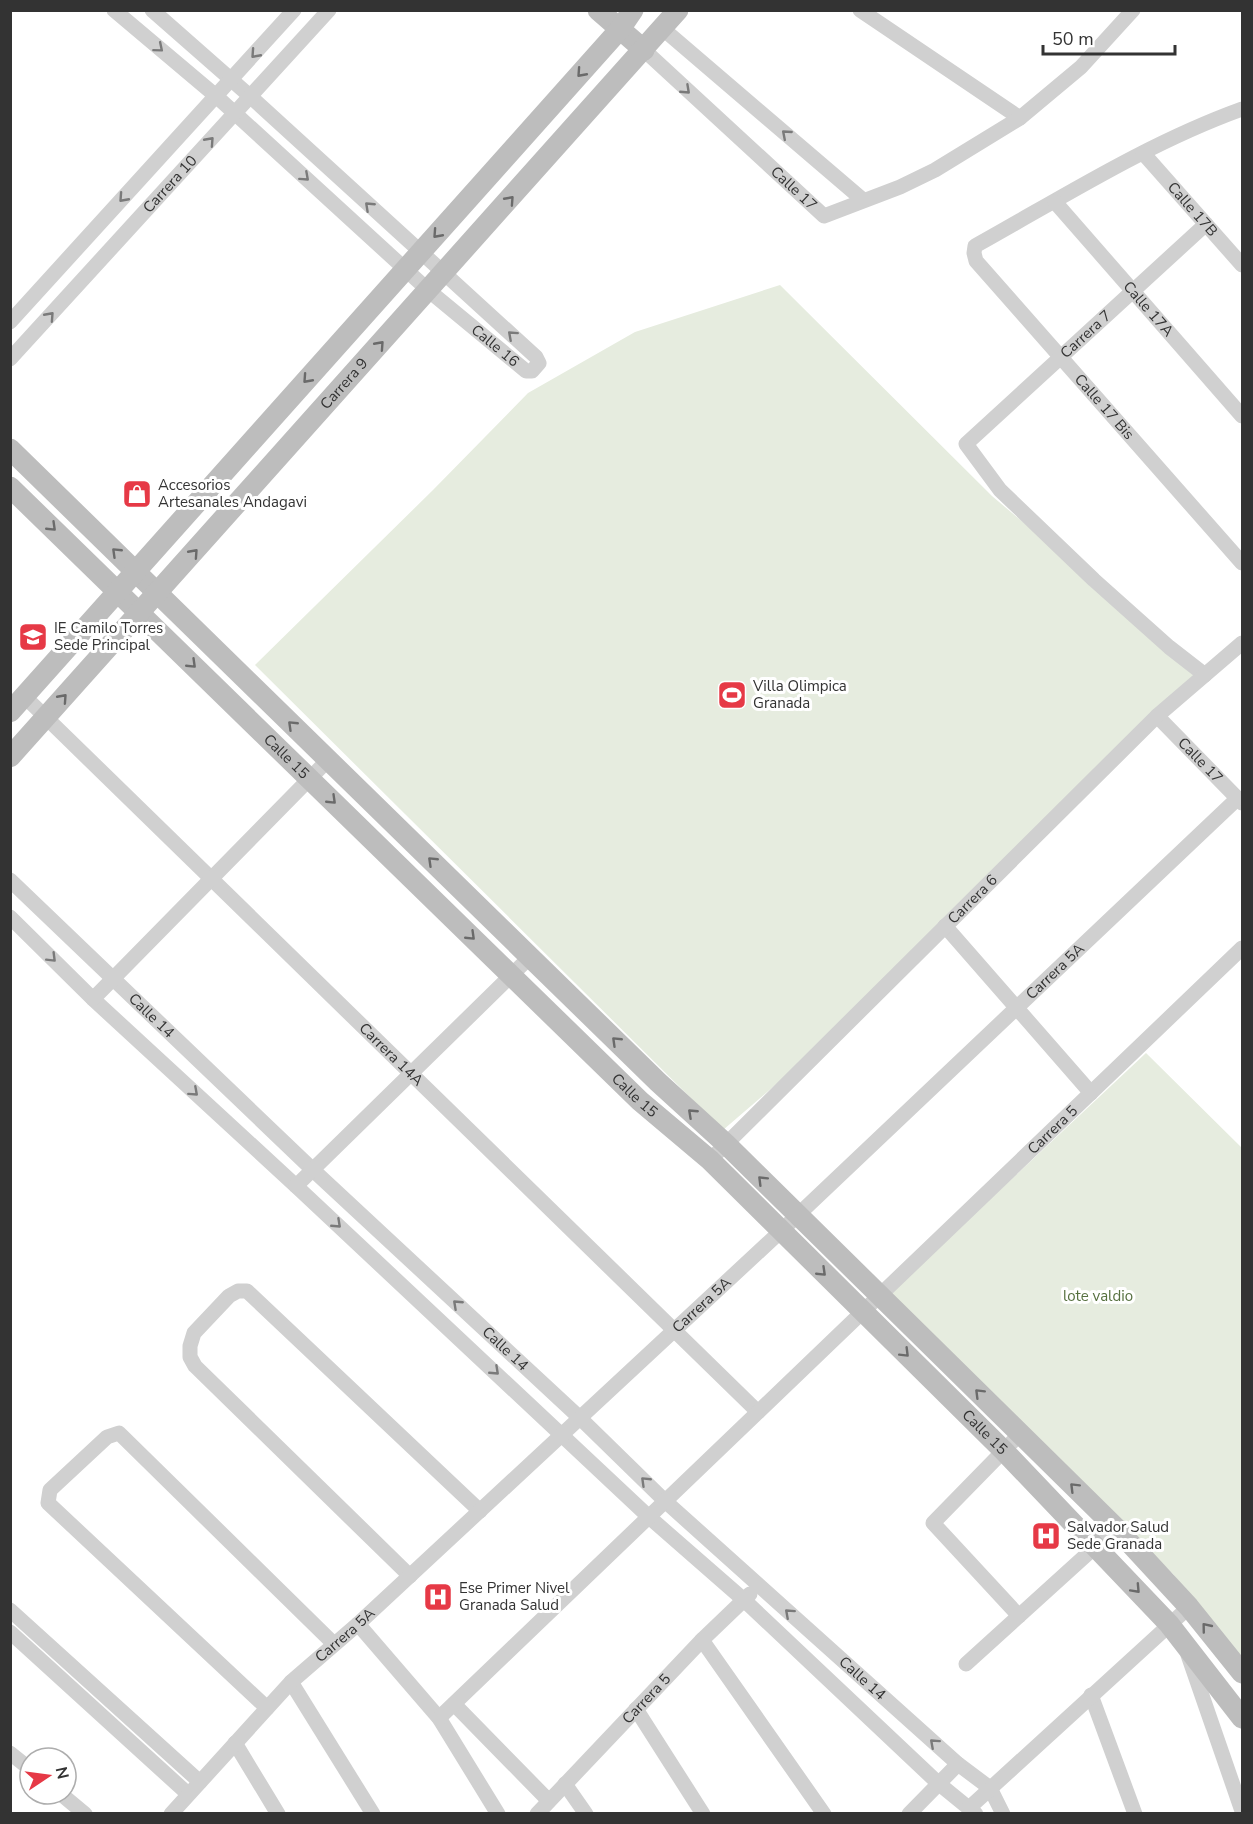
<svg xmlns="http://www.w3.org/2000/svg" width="1253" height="1824" viewBox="0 0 1253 1824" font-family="'Nunito Sans',sans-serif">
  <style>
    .green { fill: #e6ecdf }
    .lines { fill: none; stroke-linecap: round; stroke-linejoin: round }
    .street { stroke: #d0d0d0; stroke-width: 15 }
    .secondary { stroke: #bdbdbd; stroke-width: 21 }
    .oneway { stroke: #7a7a7a }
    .oneway2 { stroke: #6a6a6a }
    .labels { text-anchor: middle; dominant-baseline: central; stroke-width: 6; stroke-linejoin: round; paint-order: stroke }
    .street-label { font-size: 15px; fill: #333; stroke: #fff }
    .poi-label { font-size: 15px; fill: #333; stroke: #fff; text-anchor: start }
    .park-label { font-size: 15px; fill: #56703f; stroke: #fff }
  </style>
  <rect width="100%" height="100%" fill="#fff"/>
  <path class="green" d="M 780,285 L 992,496 L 1203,675 L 837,1032 L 723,1130 L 255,665 L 433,490 L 528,393 L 635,332 Z
    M 1146,1053 L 1242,1148 L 1242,1660 L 1173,1574 L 889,1294 Z"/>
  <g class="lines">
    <g class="street">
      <path id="s1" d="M 114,10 L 216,96 L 428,290 L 526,371 L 532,371 L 539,363 L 536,357 L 251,97 L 152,10"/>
      <path d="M 860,10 L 1020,118"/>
      <path d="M 662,28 L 863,200"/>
      <path id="s2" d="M 644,50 L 824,216 L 900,187 L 935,170 L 1020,118 L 1081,67 L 1133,10"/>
      <path id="s3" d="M 1242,109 C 1148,143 1063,197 975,246 L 974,253 L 976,261 L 1242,563"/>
      <path id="s4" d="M 1143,153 L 1242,265"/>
      <path id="s5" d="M 1055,202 L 1242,416"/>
      <path d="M 10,322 L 294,10"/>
      <path id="s6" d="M 10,359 L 329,10"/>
      <path id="s7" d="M 1205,675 L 1169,647 L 1094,580 L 1000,490 L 966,444 L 1206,224"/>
      <path id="s8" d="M 24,696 L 758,1412"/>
      <path id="s9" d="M 1157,716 L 1242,803"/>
      <path id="s10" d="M 10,880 L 313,1170 L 580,1418 L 665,1501 L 958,1764 L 990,1788 L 1003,1814"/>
      <path d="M 10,917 L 93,999 L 296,1186 L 649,1517 L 744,1600 L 938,1783 L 976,1814"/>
      <path d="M 945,926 L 1091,1093"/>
      <path d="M 93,999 L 328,760"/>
      <path id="s11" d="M 710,1160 L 1157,716 L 1242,643"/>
      <path d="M 296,1186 L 530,957"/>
      <path d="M 410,1576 L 195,1366 L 190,1357 L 190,1346 L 194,1333 L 229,1296 L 238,1291 L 247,1291 L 480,1511"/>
      <path d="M 10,1610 L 200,1782"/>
      <path d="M 1019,1616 L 933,1523 L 1020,1434"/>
      <path d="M 358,1624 L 439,1718 L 498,1814"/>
      <path d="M 10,1632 L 188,1794"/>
      <path d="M 702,1640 L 824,1814"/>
      <path d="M 1188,1655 L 1242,1811"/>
      <path d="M 966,1664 L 1116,1528"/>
      <path d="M 291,1682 L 373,1814"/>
      <path d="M 1091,1695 L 1135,1814"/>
      <path d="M 454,1704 L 549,1801"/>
      <path d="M 267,1708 L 48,1503 L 50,1490 L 107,1437 L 119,1433 L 334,1644"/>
      <path d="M 636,1709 L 703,1814"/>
      <path id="s12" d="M 439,1718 L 1242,948"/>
      <path d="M 235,1743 L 278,1814"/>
      <path d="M 10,1753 L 30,1769"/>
      <path d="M 565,1784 L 586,1814"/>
      <path d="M 61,1794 L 85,1814"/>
      <path d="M 969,1808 L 1189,1607"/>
      <path id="s13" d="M 171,1814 L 291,1682 L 358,1624 L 781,1231 L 1238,798"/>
      <path id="s14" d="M 537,1814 L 702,1640 L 750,1594"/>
      <path d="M 909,1814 L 958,1764"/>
    </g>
    <g class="secondary">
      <path d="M 598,10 L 644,50"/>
      <path d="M 10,449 L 658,1082 L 726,1144 L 1116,1528 L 1189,1607 L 1242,1673"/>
      <path id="s15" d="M 10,487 L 640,1101 L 710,1160 L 1004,1451 L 1169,1624 L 1242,1718"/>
      <path d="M 10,712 L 620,29 L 633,10"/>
      <path id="s16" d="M 10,757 L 678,10"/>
    </g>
  </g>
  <defs><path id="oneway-chevron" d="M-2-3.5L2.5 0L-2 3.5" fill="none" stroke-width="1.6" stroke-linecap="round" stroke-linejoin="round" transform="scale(1.5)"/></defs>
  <g class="oneway">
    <use href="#oneway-chevron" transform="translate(159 48) rotate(40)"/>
    <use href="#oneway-chevron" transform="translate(255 54) rotate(132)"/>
    <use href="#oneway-chevron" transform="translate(686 90) rotate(43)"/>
    <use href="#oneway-chevron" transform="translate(786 134) rotate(-139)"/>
    <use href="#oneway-chevron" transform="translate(210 141) rotate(-48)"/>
    <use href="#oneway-chevron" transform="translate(305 177) rotate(42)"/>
    <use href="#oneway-chevron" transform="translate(123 198) rotate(132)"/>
    <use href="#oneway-chevron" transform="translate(369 206) rotate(-137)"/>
    <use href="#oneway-chevron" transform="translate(50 316) rotate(-48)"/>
    <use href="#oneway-chevron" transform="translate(512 335) rotate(-138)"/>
    <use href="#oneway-chevron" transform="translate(52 958) rotate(45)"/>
    <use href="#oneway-chevron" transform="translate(194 1092) rotate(42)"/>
    <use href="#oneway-chevron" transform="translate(337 1224) rotate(43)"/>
    <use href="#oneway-chevron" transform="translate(457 1304) rotate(-137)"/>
    <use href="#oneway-chevron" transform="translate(495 1371) rotate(43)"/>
    <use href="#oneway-chevron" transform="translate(645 1481) rotate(-136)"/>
    <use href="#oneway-chevron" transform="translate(789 1613) rotate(-138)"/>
    <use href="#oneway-chevron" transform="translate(934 1743) rotate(-138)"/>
  </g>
  <g class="oneway2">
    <use href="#oneway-chevron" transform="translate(581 73) rotate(132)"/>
    <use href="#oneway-chevron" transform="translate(510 200) rotate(-48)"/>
    <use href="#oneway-chevron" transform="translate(437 234) rotate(132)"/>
    <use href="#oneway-chevron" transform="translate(380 345) rotate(-48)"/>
    <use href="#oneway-chevron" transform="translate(307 379) rotate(132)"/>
    <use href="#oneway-chevron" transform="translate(52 527) rotate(44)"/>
    <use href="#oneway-chevron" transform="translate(116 552) rotate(-136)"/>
    <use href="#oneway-chevron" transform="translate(194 553) rotate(-48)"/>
    <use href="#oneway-chevron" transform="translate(192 664) rotate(44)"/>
    <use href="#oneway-chevron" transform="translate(63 698) rotate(-48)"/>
    <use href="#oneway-chevron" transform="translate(292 725) rotate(-136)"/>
    <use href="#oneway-chevron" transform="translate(332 800) rotate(44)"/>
    <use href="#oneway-chevron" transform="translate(432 861) rotate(-136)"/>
    <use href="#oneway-chevron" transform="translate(471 936) rotate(44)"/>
    <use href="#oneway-chevron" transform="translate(616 1041) rotate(-136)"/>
    <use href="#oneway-chevron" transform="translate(692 1113) rotate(-137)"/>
    <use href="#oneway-chevron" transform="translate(762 1180) rotate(-135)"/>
    <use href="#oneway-chevron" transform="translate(822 1272) rotate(44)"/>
    <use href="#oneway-chevron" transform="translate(905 1353) rotate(45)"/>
    <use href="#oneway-chevron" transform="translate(979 1393) rotate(-135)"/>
    <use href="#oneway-chevron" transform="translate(1074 1487) rotate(-135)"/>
    <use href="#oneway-chevron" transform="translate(1136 1589) rotate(47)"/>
    <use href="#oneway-chevron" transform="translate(1206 1627) rotate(-129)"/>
  </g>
  <defs>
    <g id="shop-square" transform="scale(1.5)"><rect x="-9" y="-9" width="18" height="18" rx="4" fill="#e63946" stroke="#fff"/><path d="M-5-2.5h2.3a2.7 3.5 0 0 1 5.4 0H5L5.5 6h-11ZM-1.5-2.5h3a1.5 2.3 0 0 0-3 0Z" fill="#fff"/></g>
    <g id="university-square" transform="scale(1.5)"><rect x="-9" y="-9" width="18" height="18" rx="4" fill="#e63946" stroke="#fff"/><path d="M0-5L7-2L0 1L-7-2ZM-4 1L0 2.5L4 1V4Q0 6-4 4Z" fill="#fff"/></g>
    <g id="stadium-square" transform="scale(1.5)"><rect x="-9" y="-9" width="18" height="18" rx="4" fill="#e63946" stroke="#fff"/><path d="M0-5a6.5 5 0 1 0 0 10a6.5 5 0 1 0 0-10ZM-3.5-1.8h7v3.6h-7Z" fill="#fff"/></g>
    <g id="hospital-square" transform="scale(1.5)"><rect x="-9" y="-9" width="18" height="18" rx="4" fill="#e63946" stroke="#fff"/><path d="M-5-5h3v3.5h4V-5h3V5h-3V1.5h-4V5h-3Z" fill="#fff"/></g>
  </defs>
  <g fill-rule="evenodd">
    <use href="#shop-square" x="137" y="494"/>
    <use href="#university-square" x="33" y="637"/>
    <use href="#stadium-square" x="732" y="695"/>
    <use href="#hospital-square" x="1046" y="1536"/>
    <use href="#hospital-square" x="438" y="1597"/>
  </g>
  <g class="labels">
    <g class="street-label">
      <text stroke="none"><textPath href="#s6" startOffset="237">Carrera 10</textPath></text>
      <text stroke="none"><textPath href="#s2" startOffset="204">Calle 17</textPath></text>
      <text stroke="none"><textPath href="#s4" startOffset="75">Calle 17B</textPath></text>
      <text stroke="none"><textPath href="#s5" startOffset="142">Calle 17A</textPath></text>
      <text stroke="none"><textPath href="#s7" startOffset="496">Carrera 7</textPath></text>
      <text stroke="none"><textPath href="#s1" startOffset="508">Calle 16</textPath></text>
      <text stroke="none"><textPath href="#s16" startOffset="501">Carrera 9</textPath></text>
      <text stroke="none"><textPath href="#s3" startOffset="510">Calle 17 Bis</textPath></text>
      <text stroke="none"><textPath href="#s15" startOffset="386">Calle 15</textPath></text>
      <text stroke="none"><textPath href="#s9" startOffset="62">Calle 17</textPath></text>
      <text stroke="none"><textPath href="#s11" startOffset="370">Carrera 6</textPath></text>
      <text stroke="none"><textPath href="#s13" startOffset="1222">Carrera 5A</textPath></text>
      <text stroke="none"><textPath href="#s10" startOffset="196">Calle 14</textPath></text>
      <text stroke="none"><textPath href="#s8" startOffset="513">Carrera 14A</textPath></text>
      <text stroke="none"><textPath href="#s15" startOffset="872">Calle 15</textPath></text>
      <text stroke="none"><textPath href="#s12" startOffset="850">Carrera 5</textPath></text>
      <text stroke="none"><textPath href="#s13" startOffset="736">Carrera 5A</textPath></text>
      <text stroke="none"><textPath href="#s10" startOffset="682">Calle 14</textPath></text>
      <text stroke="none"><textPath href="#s15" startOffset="1358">Calle 15</textPath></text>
      <text stroke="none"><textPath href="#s13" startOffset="250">Carrera 5A</textPath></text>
      <text stroke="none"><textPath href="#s10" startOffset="1168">Calle 14</textPath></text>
      <text stroke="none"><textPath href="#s14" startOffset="159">Carrera 5</textPath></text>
    </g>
    <g class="poi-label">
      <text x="158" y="485">Accesorios<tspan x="158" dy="17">Artesanales Andagavi</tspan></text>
      <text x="54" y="628">IE Camilo Torres<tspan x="54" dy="17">Sede Principal</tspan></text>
      <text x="753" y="686">Villa Olimpica<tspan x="753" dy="17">Granada</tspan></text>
      <text x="1067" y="1527">Salvador Salud<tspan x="1067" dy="17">Sede Granada</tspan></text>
      <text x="459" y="1588">Ese Primer Nivel<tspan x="459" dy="17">Granada Salud</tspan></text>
    </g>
    <g class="park-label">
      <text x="1098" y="1296">lote valdio</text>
    </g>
  </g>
  <rect width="1253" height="1824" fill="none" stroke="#333333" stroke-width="24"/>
  <g transform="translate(48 1776) rotate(77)"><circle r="28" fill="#ffffff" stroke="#adadad" stroke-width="1.5"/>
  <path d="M0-4.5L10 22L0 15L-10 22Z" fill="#e63946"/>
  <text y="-9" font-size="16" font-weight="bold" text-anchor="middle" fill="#333333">N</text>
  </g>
  <path d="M1043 45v9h132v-9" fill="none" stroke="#333333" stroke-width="3"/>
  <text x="1052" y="45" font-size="18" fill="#333333" stroke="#ffffff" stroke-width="4.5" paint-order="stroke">50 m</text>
</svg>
